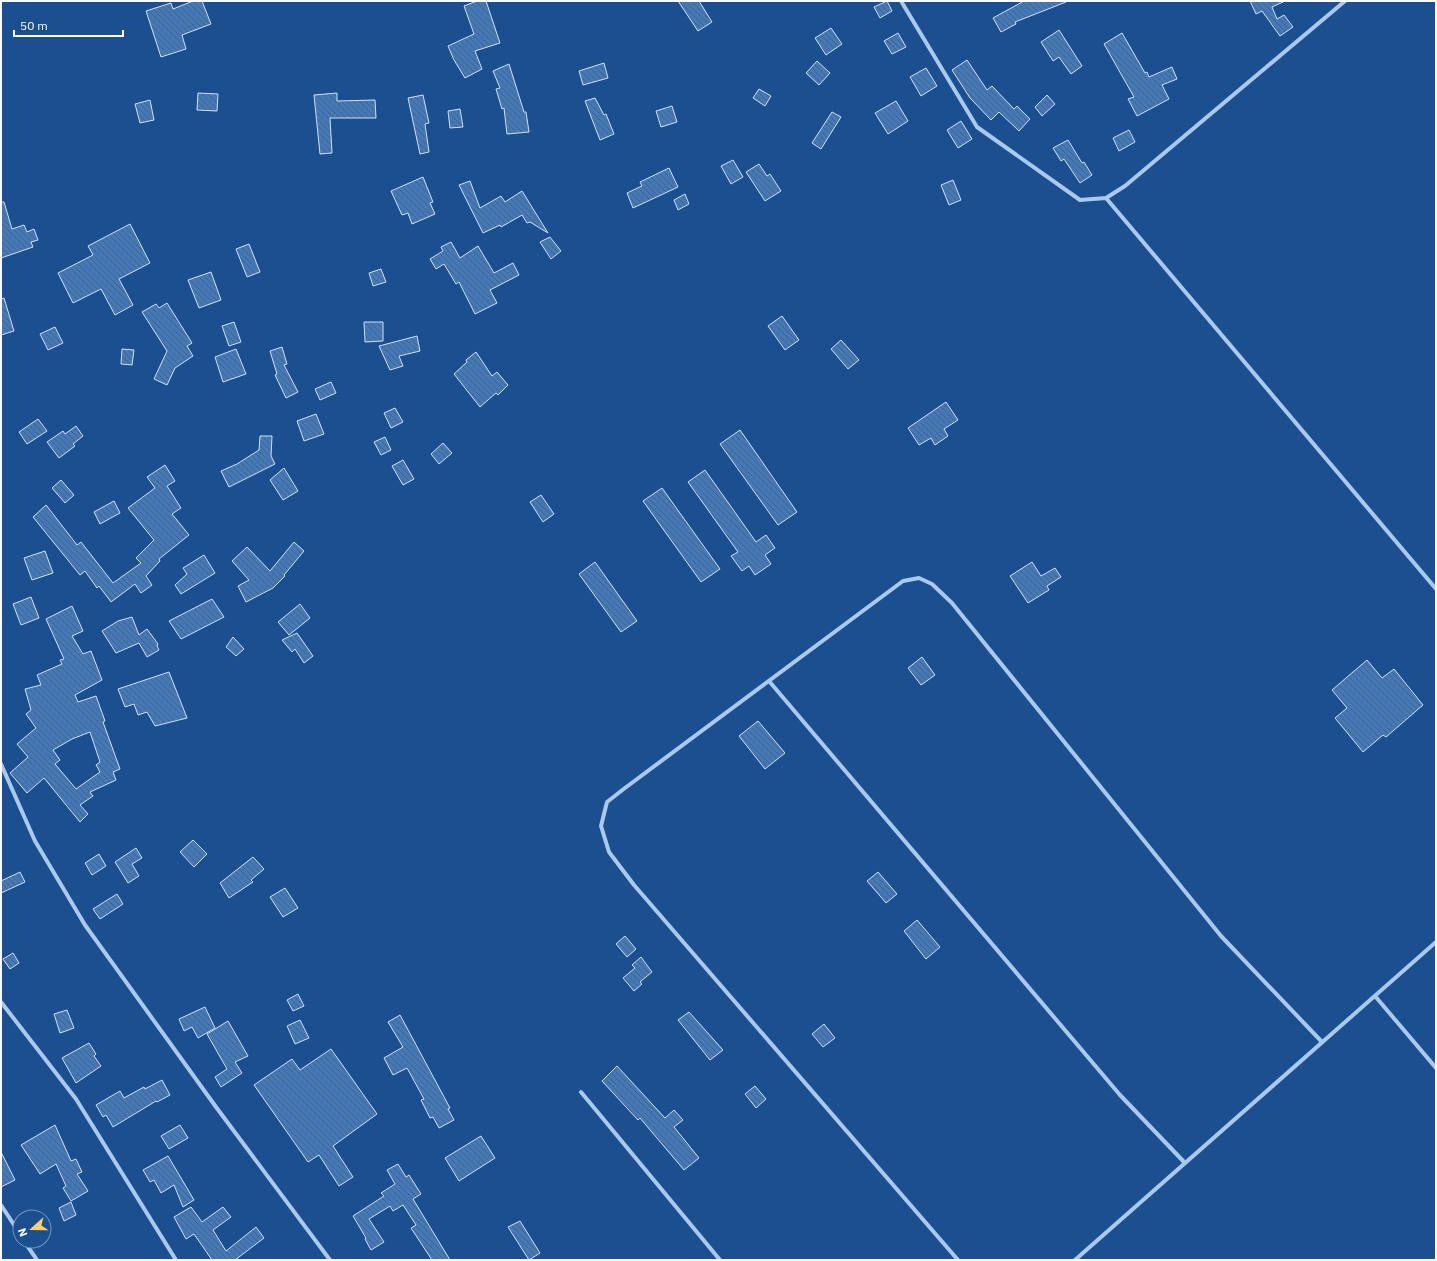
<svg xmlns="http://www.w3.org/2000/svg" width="1437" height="1261" viewBox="0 0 1437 1261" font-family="'IBM Plex Sans',sans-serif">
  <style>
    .building { fill: url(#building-back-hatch); stroke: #cfe3fa; fill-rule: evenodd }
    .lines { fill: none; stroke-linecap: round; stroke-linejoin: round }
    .minor { stroke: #a9c9ee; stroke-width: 4 }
  </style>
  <defs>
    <pattern id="building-back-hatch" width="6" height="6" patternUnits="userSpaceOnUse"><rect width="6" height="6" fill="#4478b7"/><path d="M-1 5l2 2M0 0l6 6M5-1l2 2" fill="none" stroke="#486282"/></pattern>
  </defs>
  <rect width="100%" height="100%" fill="#1b4f8f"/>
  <path class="building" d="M 193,1 L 202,1 L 211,24 L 182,35 L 186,49 L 161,57 L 146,11 L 171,3 L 173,9 Z
    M 477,1 L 486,1 L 500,43 L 475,51 L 482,69 L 465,78 L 454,60 L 448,46 L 474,34 L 464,6 Z
    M 678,1 L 699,1 L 712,22 L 698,31 Z
    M 887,1 L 892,11 L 880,18 L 874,7 Z
    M 1024,1 L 1066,1 L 1066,2 L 1015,22 L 1016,24 L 1001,32 L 993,18 Z
    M 1250,1 L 1285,1 L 1272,7 L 1277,19 L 1284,15 L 1293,27 L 1280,36 L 1262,11 L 1256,14 Z
    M 831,28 L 842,44 L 826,55 L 815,38 Z
    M 1059,30 L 1082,66 L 1071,74 L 1059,57 L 1053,61 L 1041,42 Z
    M 898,33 L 906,47 L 892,54 L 884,41 Z
    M 1122,33 L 1145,73 L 1147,72 L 1149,77 L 1172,67 L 1177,79 L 1162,85 L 1169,99 L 1137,116 L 1128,99 L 1134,97 L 1104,44 Z
    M 967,60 L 987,90 L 992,86 L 1014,109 L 1017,106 L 1030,119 L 1019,131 L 999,112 L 991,120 L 970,98 L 952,70 Z
    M 817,61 L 830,73 L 819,85 L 806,73 Z
    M 604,63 L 608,78 L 583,85 L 579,71 Z
    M 509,64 L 524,112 L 526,112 L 529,132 L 507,134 L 504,108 L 502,109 L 496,89 L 500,88 L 493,71 Z
    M 926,68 L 937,86 L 921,96 L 910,77 Z
    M 759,89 L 771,96 L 765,106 L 753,98 Z
    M 198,93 L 218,94 L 217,111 L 197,110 Z
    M 337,93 L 337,101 L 375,100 L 376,118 L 330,118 L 332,153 L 320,154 L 314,95 Z
    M 423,95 L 429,123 L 425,124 L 429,152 L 420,154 L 408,98 Z
    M 1047,95 L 1055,104 L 1042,116 L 1035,107 Z
    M 595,98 L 604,115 L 606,114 L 614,134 L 600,140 L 585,101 Z
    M 150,100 L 154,120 L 140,123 L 135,104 Z
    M 896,101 L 908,121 L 888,134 L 875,113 Z
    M 672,106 L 677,122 L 661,127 L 656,111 Z
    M 460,109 L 463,127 L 450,128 L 448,111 Z
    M 832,112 L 841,117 L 821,149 L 812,143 Z
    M 961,121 L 972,139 L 958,148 L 947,130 Z
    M 1129,130 L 1135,142 L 1119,151 L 1113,138 Z
    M 1068,140 L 1082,163 L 1084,162 L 1092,175 L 1080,183 L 1064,159 L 1061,161 L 1053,148 Z
    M 733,160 L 743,177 L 731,184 L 721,166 Z
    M 759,164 L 767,176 L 770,174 L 781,191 L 765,201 L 746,172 Z
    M 669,168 L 678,187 L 633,208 L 627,193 L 642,186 L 640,182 Z
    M 423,177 L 433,202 L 430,203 L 435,214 L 412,224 L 408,213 L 402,215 L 391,191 Z
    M 953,180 L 961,200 L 949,205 L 941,185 Z
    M 470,181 L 480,208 L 501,196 L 505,202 L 522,191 L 548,233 L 530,222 L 527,223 L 522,215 L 501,227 L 500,225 L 483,233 L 459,185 Z
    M 685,194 L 689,204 L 678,210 L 674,200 Z
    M 1,202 L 4,202 L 12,229 L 24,225 L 27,232 L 34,229 L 38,240 L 31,242 L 33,247 L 1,258 Z
    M 130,224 L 150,263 L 119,279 L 133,305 L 115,315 L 101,289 L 73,303 L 58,273 L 93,255 L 88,246 Z
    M 550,237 L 561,251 L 551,259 L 540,242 Z
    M 451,242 L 460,258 L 478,246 L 494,273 L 513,263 L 519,275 L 490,290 L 497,303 L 475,314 L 459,282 L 456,284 L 444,264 L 436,269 L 430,259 L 443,251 L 441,247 Z
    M 249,244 L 260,272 L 247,277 L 236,249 Z
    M 381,269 L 386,282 L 373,286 L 369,273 Z
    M 211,272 L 221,300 L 199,308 L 188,280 Z
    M 4,298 L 14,331 L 1,335 L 1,299 Z
    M 167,303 L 192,343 L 187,346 L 193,356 L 175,368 L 167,385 L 154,379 L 167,351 L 142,312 L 156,304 L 159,308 Z
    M 782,316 L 799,340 L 785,350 L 768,326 Z
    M 234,322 L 241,342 L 229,346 L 222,326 Z
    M 364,322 L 383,322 L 383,341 L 365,342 Z
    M 55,327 L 63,343 L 48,350 L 40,334 Z
    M 417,336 L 420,351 L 399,356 L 403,366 L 390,370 L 379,346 Z
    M 841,340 L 859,360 L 848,369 L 831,349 Z
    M 282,347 L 287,364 L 284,365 L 298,392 L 286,398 L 275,375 L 277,374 L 270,351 Z
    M 122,349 L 134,350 L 132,365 L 121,364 Z
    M 236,349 L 246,374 L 223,382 L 215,357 Z
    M 476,352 L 492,376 L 497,372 L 508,385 L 498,395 L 496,393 L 480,407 L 454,374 L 467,362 L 466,360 Z
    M 331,382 L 336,393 L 320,400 L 315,389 Z
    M 946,402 L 958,420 L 944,429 L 948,436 L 935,445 L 931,438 L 919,445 L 908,428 Z
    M 395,408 L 403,422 L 391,428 L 384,413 Z
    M 316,414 L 324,434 L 304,441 L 297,421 Z
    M 38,419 L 47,431 L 27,444 L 19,432 Z
    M 76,426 L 83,436 L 73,444 L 75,446 L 59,458 L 47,442 L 63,431 L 65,434 Z
    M 740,430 L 797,512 L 778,525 L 720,444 Z
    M 260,436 L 272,436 L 271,456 L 275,464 L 229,487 L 221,471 L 237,464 L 259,450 Z
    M 385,437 L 391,450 L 381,455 L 374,442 Z
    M 443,443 L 452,453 L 439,464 L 431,454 Z
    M 403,460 L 414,479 L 403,485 L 392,466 Z
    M 165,465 L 175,481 L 167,486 L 181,508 L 172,514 L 189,535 L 159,559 L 160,561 L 146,576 L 152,585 L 141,593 L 135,584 L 111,602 L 99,586 L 97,588 L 85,571 L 80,575 L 33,517 L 46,505 L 77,545 L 81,542 L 113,583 L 141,563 L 136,558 L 154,540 L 128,508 L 155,488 L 147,477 Z
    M 284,468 L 298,491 L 283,500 L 270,480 Z
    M 705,470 L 756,542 L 766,535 L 775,548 L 765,555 L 771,564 L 755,575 L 749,566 L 742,571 L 731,556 L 738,552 L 688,482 Z
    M 61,480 L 74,495 L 65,503 L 52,488 Z
    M 662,488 L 720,569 L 701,582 L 643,501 Z
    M 541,495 L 554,514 L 543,522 L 530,502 Z
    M 114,501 L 120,513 L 100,524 L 94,512 Z
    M 294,542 L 304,551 L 284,575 L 285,576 L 273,588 L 246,602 L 238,586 L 249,580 L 232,561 L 247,547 L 270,571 Z
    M 45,551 L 53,573 L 32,580 L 24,558 Z
    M 204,555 L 215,573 L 181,594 L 175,585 L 187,574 L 183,568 Z
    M 595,562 L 637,621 L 621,632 L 579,574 Z
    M 1032,562 L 1041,576 L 1055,568 L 1061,577 L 1047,586 L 1049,590 L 1028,603 L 1010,576 Z
    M 31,597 L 39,618 L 21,625 L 13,604 Z
    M 212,599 L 224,617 L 181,639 L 169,621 Z
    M 300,604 L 310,618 L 289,635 L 278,622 Z
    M 72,606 L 83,631 L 72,636 L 83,654 L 91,651 L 102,680 L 75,695 L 78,702 L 96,696 L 105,721 L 103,722 L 120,769 L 113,772 L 116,780 L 90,792 L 93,796 L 80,805 L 88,814 L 80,822 L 44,778 L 27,793 L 10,773 L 28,757 L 17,744 L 36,728 L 26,714 L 31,710 L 25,689 L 41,685 L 37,675 L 62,664 L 60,660 L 64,659 L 46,619 ZM 90,732 L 100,762 L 96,765 L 100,772 L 76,789 L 55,764 L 60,760 L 53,750 L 72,739 Z
    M 132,617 L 139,635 L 147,629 L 158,644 L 157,646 L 159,650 L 147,657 L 139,643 L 116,653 L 102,631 L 118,621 Z
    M 297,633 L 313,656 L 304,663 L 295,649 L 292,652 L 282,640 Z
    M 233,637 L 244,649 L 236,656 L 226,647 Z
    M 922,657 L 935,675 L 921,685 L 908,668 Z
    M 1367,660 L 1382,678 L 1394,669 L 1423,705 L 1386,737 L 1383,735 L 1363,752 L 1335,718 L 1347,708 L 1332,690 Z
    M 169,672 L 187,718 L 155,726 L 147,712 L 138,715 L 134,704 L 125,707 L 118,689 Z
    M 758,721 L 785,753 L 765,769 L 739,736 Z
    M 193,840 L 207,854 L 194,867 L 180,852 Z
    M 136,848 L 142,858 L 132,864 L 139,876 L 128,883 L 115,862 Z
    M 99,854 L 106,866 L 92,875 L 85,863 Z
    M 253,857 L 264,869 L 251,880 L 253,882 L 229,898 L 220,883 Z
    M 20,872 L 25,882 L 1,893 L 1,881 Z
    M 878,872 L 897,894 L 886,903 L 867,881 Z
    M 285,888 L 298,908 L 283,917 L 270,897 Z
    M 117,894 L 123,904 L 100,919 L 93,909 Z
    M 917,920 L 940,947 L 926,959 L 904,931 Z
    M 625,936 L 636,949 L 627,957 L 616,944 Z
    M 13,953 L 19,963 L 10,969 L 3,959 Z
    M 641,957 L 652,972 L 640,982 L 642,984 L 634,991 L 623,978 L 635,968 L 632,965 Z
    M 298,994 L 304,1006 L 293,1011 L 287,1000 Z
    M 205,1007 L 215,1028 L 198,1038 L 192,1027 L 184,1031 L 179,1019 Z
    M 67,1010 L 74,1028 L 60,1033 L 54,1014 Z
    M 689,1012 L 723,1050 L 710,1060 L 678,1020 Z
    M 400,1015 L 450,1108 L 448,1109 L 454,1120 L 439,1128 L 433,1117 L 430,1118 L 421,1100 L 424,1099 L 407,1068 L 393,1075 L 384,1058 L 403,1047 L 388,1022 Z
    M 300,1020 L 309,1038 L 295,1044 L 287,1026 Z
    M 228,1021 L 248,1056 L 235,1062 L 242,1073 L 221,1087 L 215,1077 L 227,1069 L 207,1034 Z
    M 824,1024 L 835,1038 L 823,1047 L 812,1034 Z
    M 89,1043 L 96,1054 L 94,1056 L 101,1066 L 76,1083 L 62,1058 Z
    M 331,1049 L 377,1114 L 333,1146 L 353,1177 L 339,1186 L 319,1155 L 308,1162 L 254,1085 L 292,1059 L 300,1070 Z
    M 617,1066 L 665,1118 L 674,1110 L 683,1120 L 674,1127 L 699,1158 L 684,1170 L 640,1118 L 638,1120 L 602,1081 Z
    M 162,1080 L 170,1095 L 157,1102 L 156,1101 L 113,1127 L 106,1115 L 103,1117 L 96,1105 L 120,1091 L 124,1098 L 144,1087 L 145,1089 Z
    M 755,1086 L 766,1099 L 756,1108 L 745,1094 Z
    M 55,1125 L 71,1161 L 76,1159 L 82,1172 L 77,1174 L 88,1191 L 71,1201 L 63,1188 L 66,1186 L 56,1164 L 40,1174 L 21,1145 Z
    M 180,1125 L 188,1138 L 169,1149 L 161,1136 Z
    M 481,1136 L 495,1158 L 459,1181 L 445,1158 Z
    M 1,1152 L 15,1180 L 1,1187 Z
    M 168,1156 L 194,1200 L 183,1207 L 174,1185 L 161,1193 L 154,1180 L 150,1182 L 143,1170 Z
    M 398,1164 L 406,1177 L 409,1175 L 421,1194 L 413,1199 L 450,1260 L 432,1260 L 411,1228 L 416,1225 L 403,1205 L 393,1211 L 390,1206 L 369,1219 L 384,1242 L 371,1250 L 365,1239 L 366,1238 L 353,1216 L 384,1196 L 381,1193 L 395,1184 L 387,1170 Z
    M 71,1202 L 76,1215 L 64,1221 L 59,1208 Z
    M 191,1207 L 202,1222 L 223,1207 L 231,1217 L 213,1230 L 226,1251 L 256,1227 L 264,1238 L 235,1260 L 212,1260 L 194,1234 L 186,1239 L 174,1217 Z
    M 520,1221 L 540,1253 L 529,1260 L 508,1227 Z"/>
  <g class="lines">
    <path class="minor" d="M 901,1 L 977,127 L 1080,200 L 1106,198 L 1125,186 L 1345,1
      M 1106,198 L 1436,589
      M 769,681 L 1120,1095 L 1185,1163
      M 1,764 L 35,841 L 85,925 L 216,1107 L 330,1260
      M 1375,996 L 1436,1068
      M 1,1002 L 76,1099 L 176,1260
      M 581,1092 L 720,1260
      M 1,1205 L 20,1234
      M 24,1241 L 37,1260
      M 958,1260 L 634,885 L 609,852 L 601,826 L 607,802 L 625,788 L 903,581 L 919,578 L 932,584 L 952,603 L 1221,936 L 1322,1042
      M 1075,1260 L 1436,942"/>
  </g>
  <rect width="1437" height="1261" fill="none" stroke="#ffffff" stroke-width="4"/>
  <g transform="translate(32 1229) rotate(249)"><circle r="19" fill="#1b4f8f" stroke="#7695bc"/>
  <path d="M0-3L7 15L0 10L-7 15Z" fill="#ffd166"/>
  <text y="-6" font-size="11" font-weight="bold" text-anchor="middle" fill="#ffffff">N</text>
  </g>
  <path d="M14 30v6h109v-6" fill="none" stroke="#ffffff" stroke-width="2"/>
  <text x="20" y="30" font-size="12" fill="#ffffff" stroke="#1b4f8f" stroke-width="3" paint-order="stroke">50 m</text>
</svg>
